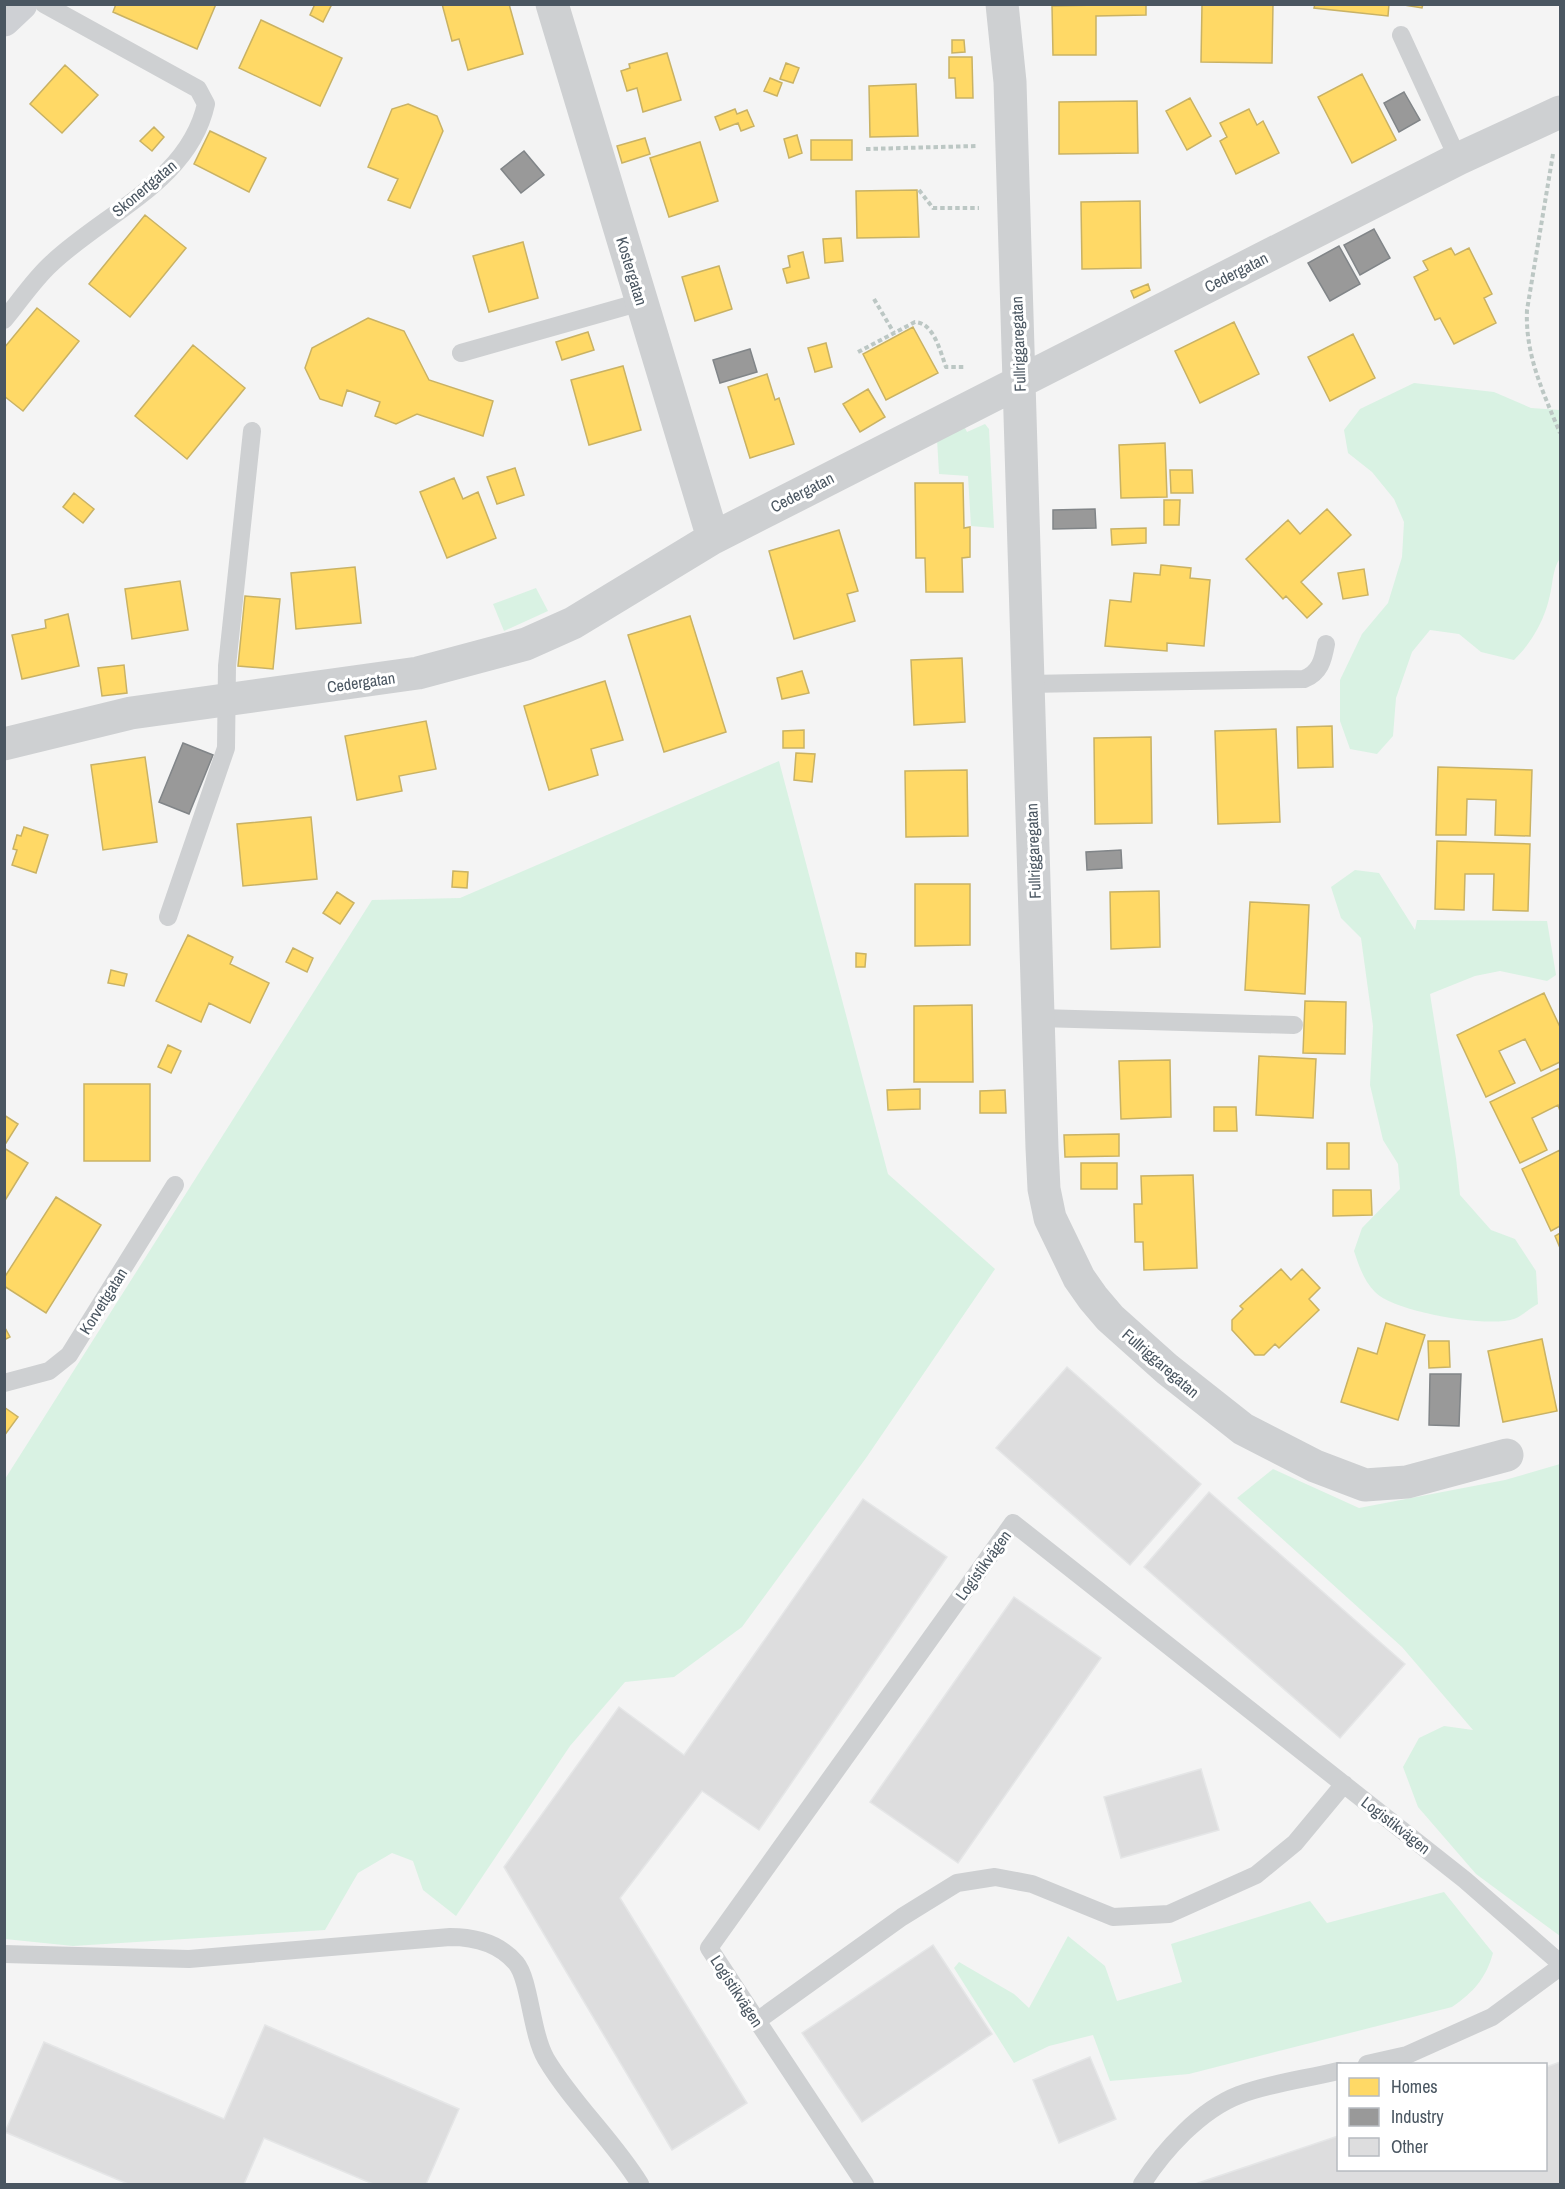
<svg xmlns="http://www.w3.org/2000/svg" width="1565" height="2189" viewBox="0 0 1565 2189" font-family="'Archivo Narrow',sans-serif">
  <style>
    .green { fill: #d9f2e3 }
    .homes { fill: #ffd966; stroke: #c9b264; stroke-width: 1.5 }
    .industry { fill: #999; stroke: #818588; stroke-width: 1.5 }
    .building { fill: #ddddde; stroke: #e5e6e7; stroke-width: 1.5 }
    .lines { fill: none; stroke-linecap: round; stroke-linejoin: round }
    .path { stroke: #bcc7c4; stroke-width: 4; stroke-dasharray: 4.5 3; stroke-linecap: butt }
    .lane { stroke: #ced0d2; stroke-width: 18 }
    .street { stroke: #ced0d2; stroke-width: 33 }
    .secondary { stroke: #ced0d4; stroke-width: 33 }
    .labels { text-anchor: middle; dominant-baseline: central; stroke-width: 6; stroke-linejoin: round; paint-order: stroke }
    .street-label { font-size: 16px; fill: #4a5661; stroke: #fff }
  </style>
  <rect width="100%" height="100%" fill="#f4f4f4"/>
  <path class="green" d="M 1414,383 L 1494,392 L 1531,408 L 1560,410 L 1560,558 C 1552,570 1553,585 1549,599 C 1544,621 1530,645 1514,660 L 1481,652 L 1459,634 L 1430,630 L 1412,652 L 1396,698 L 1393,736 L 1377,754 L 1350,749 L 1340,721 L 1340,680 L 1362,634 L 1388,603 L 1402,557 L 1404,522 L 1394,499 L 1372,472 L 1348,453 L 1344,430 L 1360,409 Z
    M 985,424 L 989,429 L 994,528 L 971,526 L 968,476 L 939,474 L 937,439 L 964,426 L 967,432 Z
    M 536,588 L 548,611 L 504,631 L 493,604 Z
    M 779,761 L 888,1174 L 995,1269 L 866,1458 L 742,1627 L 674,1677 L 625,1682 L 570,1746 L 456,1916 L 423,1890 L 413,1861 L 392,1853 L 358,1873 L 325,1930 L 73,1946 L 5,1939 L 5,1479 L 372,900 L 460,898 Z
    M 1355,870 L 1379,873 L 1415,930 L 1417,920 L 1547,921 L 1556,975 L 1547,981 L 1500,971 L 1475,976 L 1430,994 L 1456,1158 L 1460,1195 L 1491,1230 L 1515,1239 L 1536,1271 L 1538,1304 C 1530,1308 1522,1316 1514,1319 C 1488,1328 1394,1312 1375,1292 C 1364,1281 1359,1266 1354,1251 L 1362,1228 L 1400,1189 L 1398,1164 L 1383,1140 L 1370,1085 L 1373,1026 L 1361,938 L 1341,918 L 1331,887 Z
    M 1560,1464 L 1560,1936 L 1476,1874 L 1418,1807 L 1403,1767 L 1419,1738 L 1444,1726 L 1473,1730 L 1402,1647 L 1237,1498 L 1273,1469 L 1359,1508 L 1505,1480 Z
    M 1444,1892 L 1493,1953 C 1486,1978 1474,1992 1452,2007 L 1189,2074 L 1110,2081 L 1093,2035 L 1049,2046 L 1014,2063 L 954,1968 L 959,1962 L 1014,1994 L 1029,2008 L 1068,1936 L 1105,1966 L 1117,2001 L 1182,1982 L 1171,1944 L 1310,1901 L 1327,1923 Z"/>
  <path class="homes" d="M 116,4 L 216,4 L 197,49 L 113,12 Z
    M 315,4 L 332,4 L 323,22 L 310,15 Z
    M 442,4 L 509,4 L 523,54 L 468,70 L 459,39 L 452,41 Z
    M 1146,4 L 1146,15 L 1096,16 L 1096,55 L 1053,55 L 1052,6 Z
    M 1202,4 L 1273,4 L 1272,63 L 1201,62 Z
    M 1315,4 L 1389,4 L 1388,16 L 1314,8 Z
    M 1398,4 L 1423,4 L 1422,8 Z
    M 261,20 L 342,58 L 320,106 L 239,68 Z
    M 952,40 L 964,40 L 965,52 L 952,53 Z
    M 667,53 L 681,100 L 643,112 L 637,88 L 627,91 L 621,71 L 630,68 L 629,64 Z
    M 949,57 L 972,57 L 973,98 L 956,98 L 955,78 L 949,78 Z
    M 786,63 L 799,68 L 793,83 L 780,79 Z
    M 65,65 L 98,95 L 62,133 L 30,104 Z
    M 1362,74 L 1396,140 L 1352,163 L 1318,97 Z
    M 770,78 L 782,83 L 777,96 L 764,91 Z
    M 916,84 L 918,136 L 870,137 L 869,86 Z
    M 1190,98 L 1211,136 L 1187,150 L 1166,111 Z
    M 1137,101 L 1138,153 L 1059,154 L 1059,102 Z
    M 408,104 L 437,116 L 443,131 L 410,208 L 388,200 L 398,179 L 368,167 L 392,109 Z
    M 735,109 L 737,114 L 747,110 L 754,126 L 741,131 L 738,123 L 720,130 L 715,117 Z
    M 1249,109 L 1257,125 L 1263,121 L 1279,153 L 1236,174 L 1220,141 L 1227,137 L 1220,123 Z
    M 154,127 L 164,137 L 152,151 L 140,141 Z
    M 210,131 L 266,158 L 249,192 L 194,164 Z
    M 797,135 L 802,153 L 789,158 L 784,139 Z
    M 645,138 L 650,154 L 622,163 L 617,146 Z
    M 811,140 L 852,140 L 852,160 L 811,160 Z
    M 700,142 L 718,201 L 669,217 L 650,158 Z
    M 917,190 L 919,237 L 857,238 L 856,191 Z
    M 1140,201 L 1141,268 L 1082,269 L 1081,202 Z
    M 145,215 L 186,248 L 130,317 L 89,284 Z
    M 841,238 L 843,261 L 825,263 L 823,239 Z
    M 523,242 L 538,298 L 489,312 L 473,256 Z
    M 1451,248 L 1455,255 L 1469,248 L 1492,294 L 1484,298 L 1496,323 L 1454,344 L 1440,318 L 1435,320 L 1414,277 L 1428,270 L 1423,261 Z
    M 803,252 L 809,278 L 787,283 L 783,269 L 790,267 L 788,256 Z
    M 719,266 L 732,309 L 695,321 L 682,277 Z
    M 1148,284 L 1150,290 L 1134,298 L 1131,291 Z
    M 37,308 L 79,341 L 23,411 L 4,396 L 4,348 Z
    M 368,318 L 404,331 L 429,380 L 493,401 L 483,436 L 417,414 L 396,424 L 375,416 L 380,402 L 347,390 L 342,406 L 320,399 L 305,368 L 312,348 Z
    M 1234,322 L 1259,374 L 1200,403 L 1175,351 Z
    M 913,327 L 938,373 L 886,400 L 863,354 Z
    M 588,332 L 594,350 L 562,360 L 556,342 Z
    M 1353,334 L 1375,378 L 1330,401 L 1308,357 Z
    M 826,343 L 832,367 L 815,372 L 808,348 Z
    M 193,345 L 245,388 L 187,459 L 135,416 Z
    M 623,366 L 641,430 L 589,445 L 571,380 Z
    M 767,374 L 775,400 L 779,398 L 794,444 L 750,458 L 728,387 Z
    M 868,389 L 885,417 L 860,432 L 843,404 Z
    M 1165,443 L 1167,497 L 1121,498 L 1119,445 Z
    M 515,468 L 524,495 L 497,504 L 487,477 Z
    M 1170,470 L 1192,470 L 1193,493 L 1171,493 Z
    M 454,478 L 463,499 L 478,492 L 496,538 L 447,558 L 420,492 Z
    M 915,483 L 963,483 L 964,528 L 970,527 L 970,557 L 962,558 L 963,592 L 926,592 L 925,558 L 916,558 Z
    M 74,493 L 94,509 L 83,523 L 63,507 Z
    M 1164,500 L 1180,500 L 1179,525 L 1164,525 Z
    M 1327,509 L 1351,535 L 1301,582 L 1322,604 L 1307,618 L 1286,596 L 1283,599 L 1246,559 L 1288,520 L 1300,534 Z
    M 1146,528 L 1146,543 L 1112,545 L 1111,529 Z
    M 839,530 L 858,591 L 847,594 L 855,621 L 794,639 L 769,551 Z
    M 1161,565 L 1191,568 L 1190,578 L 1210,580 L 1204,646 L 1167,643 L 1167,651 L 1105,646 L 1110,600 L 1131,602 L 1134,573 L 1160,575 Z
    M 355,567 L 361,623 L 296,629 L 291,573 Z
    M 1364,569 L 1368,595 L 1343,599 L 1338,573 Z
    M 180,581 L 188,630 L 132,639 L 125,589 Z
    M 245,596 L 280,599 L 273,669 L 238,666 Z
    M 68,614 L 79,666 L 22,679 L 12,635 L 46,628 L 45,620 Z
    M 690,616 L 726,732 L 664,752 L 628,635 Z
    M 962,658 L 965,722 L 914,725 L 911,660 Z
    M 124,665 L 127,693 L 102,696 L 98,668 Z
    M 802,671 L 809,693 L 782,699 L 777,678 Z
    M 605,681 L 623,740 L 591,749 L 598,775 L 549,790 L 524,706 Z
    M 426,721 L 436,769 L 399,776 L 402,791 L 357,800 L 345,736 Z
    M 1332,726 L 1333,767 L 1298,768 L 1297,727 Z
    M 1276,729 L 1280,822 L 1218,824 L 1215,731 Z
    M 804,730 L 804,748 L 783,748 L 783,731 Z
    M 1151,737 L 1152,823 L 1095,824 L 1094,738 Z
    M 796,753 L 815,754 L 812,782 L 794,780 Z
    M 145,757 L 157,842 L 103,850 L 91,765 Z
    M 1438,767 L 1532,770 L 1530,836 L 1495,835 L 1496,800 L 1467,799 L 1466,835 L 1436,835 Z
    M 967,770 L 968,836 L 906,837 L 905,771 Z
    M 311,817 L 317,879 L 243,886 L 237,824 Z
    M 24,827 L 48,835 L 36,873 L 12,865 L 17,850 L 13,849 L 17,835 L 21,836 Z
    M 1437,841 L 1530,844 L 1528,911 L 1493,910 L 1494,874 L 1465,874 L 1464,910 L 1435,909 Z
    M 453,871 L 468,872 L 467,888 L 452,887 Z
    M 915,884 L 970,884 L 970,945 L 915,946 Z
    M 1159,891 L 1160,947 L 1111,949 L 1110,892 Z
    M 337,892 L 354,903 L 340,924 L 323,913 Z
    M 1250,902 L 1309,905 L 1305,994 L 1245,990 Z
    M 188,935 L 233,957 L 230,964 L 269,983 L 250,1023 L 209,1003 L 201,1022 L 156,1001 Z
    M 293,948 L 313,958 L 307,972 L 286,962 Z
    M 856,953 L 866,954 L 865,967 L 856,967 Z
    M 111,970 L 127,974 L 124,986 L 108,983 Z
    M 1544,993 L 1560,1027 L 1560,1062 L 1541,1071 L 1525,1039 L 1499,1051 L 1515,1083 L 1486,1097 L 1457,1035 Z
    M 1305,1001 L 1346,1002 L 1345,1054 L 1303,1053 Z
    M 972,1005 L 973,1082 L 914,1082 L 914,1006 Z
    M 168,1045 L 181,1051 L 171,1073 L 158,1067 Z
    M 1259,1056 L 1316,1059 L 1313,1118 L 1256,1115 Z
    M 1170,1060 L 1171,1117 L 1121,1119 L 1119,1061 Z
    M 1560,1068 L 1560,1111 L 1558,1105 L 1532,1118 L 1547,1150 L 1520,1163 L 1490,1102 Z
    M 84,1084 L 150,1084 L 150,1161 L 84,1161 Z
    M 920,1089 L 920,1109 L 888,1110 L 887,1090 Z
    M 1005,1090 L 1006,1113 L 980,1113 L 980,1091 Z
    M 1214,1107 L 1236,1107 L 1237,1131 L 1214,1131 Z
    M 4,1115 L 18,1124 L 6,1143 L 4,1142 Z
    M 1119,1134 L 1119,1156 L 1065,1157 L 1064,1135 Z
    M 1327,1143 L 1349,1143 L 1349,1169 L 1327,1169 Z
    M 4,1148 L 28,1163 L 4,1202 Z
    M 1560,1150 L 1560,1226 L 1551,1231 L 1522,1169 Z
    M 1081,1163 L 1117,1163 L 1117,1189 L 1081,1189 Z
    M 1193,1175 L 1197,1268 L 1144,1270 L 1143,1242 L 1135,1242 L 1134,1204 L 1142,1204 L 1141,1176 Z
    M 1333,1190 L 1371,1190 L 1372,1215 L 1333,1216 Z
    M 56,1197 L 101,1225 L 46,1313 L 4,1286 L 4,1278 Z
    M 1560,1233 L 1560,1248 L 1555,1236 Z
    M 1281,1269 L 1291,1280 L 1302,1269 L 1320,1288 L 1309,1299 L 1319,1310 L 1279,1348 L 1275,1344 L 1264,1355 L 1255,1355 L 1232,1330 L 1232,1320 L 1243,1309 L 1240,1306 Z
    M 1386,1323 L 1425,1335 L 1398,1420 L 1341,1402 L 1358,1348 L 1377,1354 Z
    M 4,1326 L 10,1337 L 4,1340 Z
    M 1542,1339 L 1557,1411 L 1503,1422 L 1488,1351 Z
    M 1428,1341 L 1449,1341 L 1450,1367 L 1429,1368 Z
    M 4,1407 L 18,1417 L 4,1436 Z"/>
  <path class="industry" d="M 1404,92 L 1420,120 L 1399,132 L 1384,103 Z
    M 524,151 L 544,175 L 521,193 L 501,169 Z
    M 1374,229 L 1390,258 L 1360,275 L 1344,245 Z
    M 1339,246 L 1360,284 L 1330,301 L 1308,263 Z
    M 750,349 L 757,372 L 720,383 L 713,360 Z
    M 1095,509 L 1096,528 L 1053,529 L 1053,510 Z
    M 183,743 L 213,755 L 189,814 L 159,802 Z
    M 1121,850 L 1122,868 L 1087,870 L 1086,852 Z
    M 1430,1374 L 1461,1374 L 1459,1426 L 1429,1425 Z"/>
  <path class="building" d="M 1067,1367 L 1201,1484 L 1130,1565 L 996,1448 Z
    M 1209,1492 L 1405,1664 L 1340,1738 L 1144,1567 Z
    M 863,1499 L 947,1557 L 759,1830 L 702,1791 L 620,1898 L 747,2103 L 672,2150 L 504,1867 L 619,1707 L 684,1755 Z
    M 1014,1597 L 1101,1658 L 958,1863 L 870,1802 Z
    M 1201,1769 L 1219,1830 L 1121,1858 L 1104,1797 Z
    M 933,1945 L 992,2034 L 862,2122 L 802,2033 Z
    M 265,2025 L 459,2109 L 426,2184 L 373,2184 L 264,2138 L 244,2184 L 128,2184 L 5,2132 L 44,2042 L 224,2119 Z
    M 1090,2057 L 1116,2119 L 1059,2143 L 1033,2080 Z
    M 1560,2062 L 1560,2184 L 1195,2184 L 1338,2136 L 1338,2170 L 1546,2170 L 1546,2067 Z"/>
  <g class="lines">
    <path class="path" d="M 866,149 L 976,146
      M 1553,154 L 1527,310 C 1525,355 1543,392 1560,433
      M 919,190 L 933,208 L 979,208
      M 874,299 L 894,333
      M 858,352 L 915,322 C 934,323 940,351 946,367 L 966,367"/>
    <path class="lane" d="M 1401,35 L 1458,159
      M 4,320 C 20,301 34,279 52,263 C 105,213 189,181 206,104 L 198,89 L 44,4
      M 461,353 L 641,302
      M 1028,684 L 1304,679 C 1320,673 1323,660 1326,644
      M 168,917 L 226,748 L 227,666 L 252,431
      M 1039,1018 L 1294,1025
      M 4,1383 L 49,1371 L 69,1355 L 175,1185
      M 4,1954 L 189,1959 L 450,1937 C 475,1937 499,1943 516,1963 C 530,1980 531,2033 546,2059 C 573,2104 613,2140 640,2184
      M 757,2021 L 902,1917 L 957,1883 L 995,1877 L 1032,1884 L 1113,1917 L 1169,1914 L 1256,1875 L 1295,1843 L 1344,1784
      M 1367,2064 L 1407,2055 L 1492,2017 L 1560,1967
      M 865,2184 L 709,1948 L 1013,1523 L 1465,1880 L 1560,1963
      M 1142,2184 C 1164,2150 1200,2110 1239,2095 C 1270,2083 1306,2079 1338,2071"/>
    <path class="street" d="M 552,4 L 713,538
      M 1002,4 L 1010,82 L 1042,1148 L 1044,1189 L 1050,1218 L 1079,1278 L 1093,1298 L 1110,1318 L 1167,1369 L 1243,1429 L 1315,1466 L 1365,1485 L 1407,1482 L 1507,1455
      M 4,744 L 131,713 L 418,673 L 526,644 L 573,623 L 713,538 L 1458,159 L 1560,112"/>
    <path class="secondary" d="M 4,20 L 21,4"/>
  </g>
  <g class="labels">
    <g class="street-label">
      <text transform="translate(144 188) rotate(-40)">Skonertgatan</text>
      <text transform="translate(632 271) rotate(73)">Kostergatan</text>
      <text transform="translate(1236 272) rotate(-27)">Cedergatan</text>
      <text transform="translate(1018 344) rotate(-92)">Fullriggaregatan</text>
      <text transform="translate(802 492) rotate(-27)">Cedergatan</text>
      <text transform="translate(361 682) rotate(-8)">Cedergatan</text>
      <text transform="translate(1033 851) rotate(-92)">Fullriggaregatan</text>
      <text transform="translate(103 1301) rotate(-58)">Korvettgatan</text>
      <text transform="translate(1161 1363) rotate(41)">Fullriggaregatan</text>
      <text transform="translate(983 1565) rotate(-54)">Logistikvägen</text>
      <text transform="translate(1396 1825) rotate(38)">Logistikvägen</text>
      <text transform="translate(737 1991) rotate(57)">Logistikvägen</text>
    </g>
  </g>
  <rect width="1565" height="2189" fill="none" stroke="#4a5661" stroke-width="12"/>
  <rect x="1337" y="2063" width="210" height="108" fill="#ffffff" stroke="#b7bbc0" stroke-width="1.5"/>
  <rect x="1349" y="2078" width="30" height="18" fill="#ffd966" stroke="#b7bbc0" stroke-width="1.5"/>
  <text x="1391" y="2093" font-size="18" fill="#4a5661">Homes</text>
  <rect x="1349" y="2108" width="30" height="18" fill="#999999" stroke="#b7bbc0" stroke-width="1.5"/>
  <text x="1391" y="2123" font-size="18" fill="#4a5661">Industry</text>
  <rect x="1349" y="2138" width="30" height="18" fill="#ddddde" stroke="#b7bbc0" stroke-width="1.5"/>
  <text x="1391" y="2153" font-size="18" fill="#4a5661">Other</text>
</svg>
